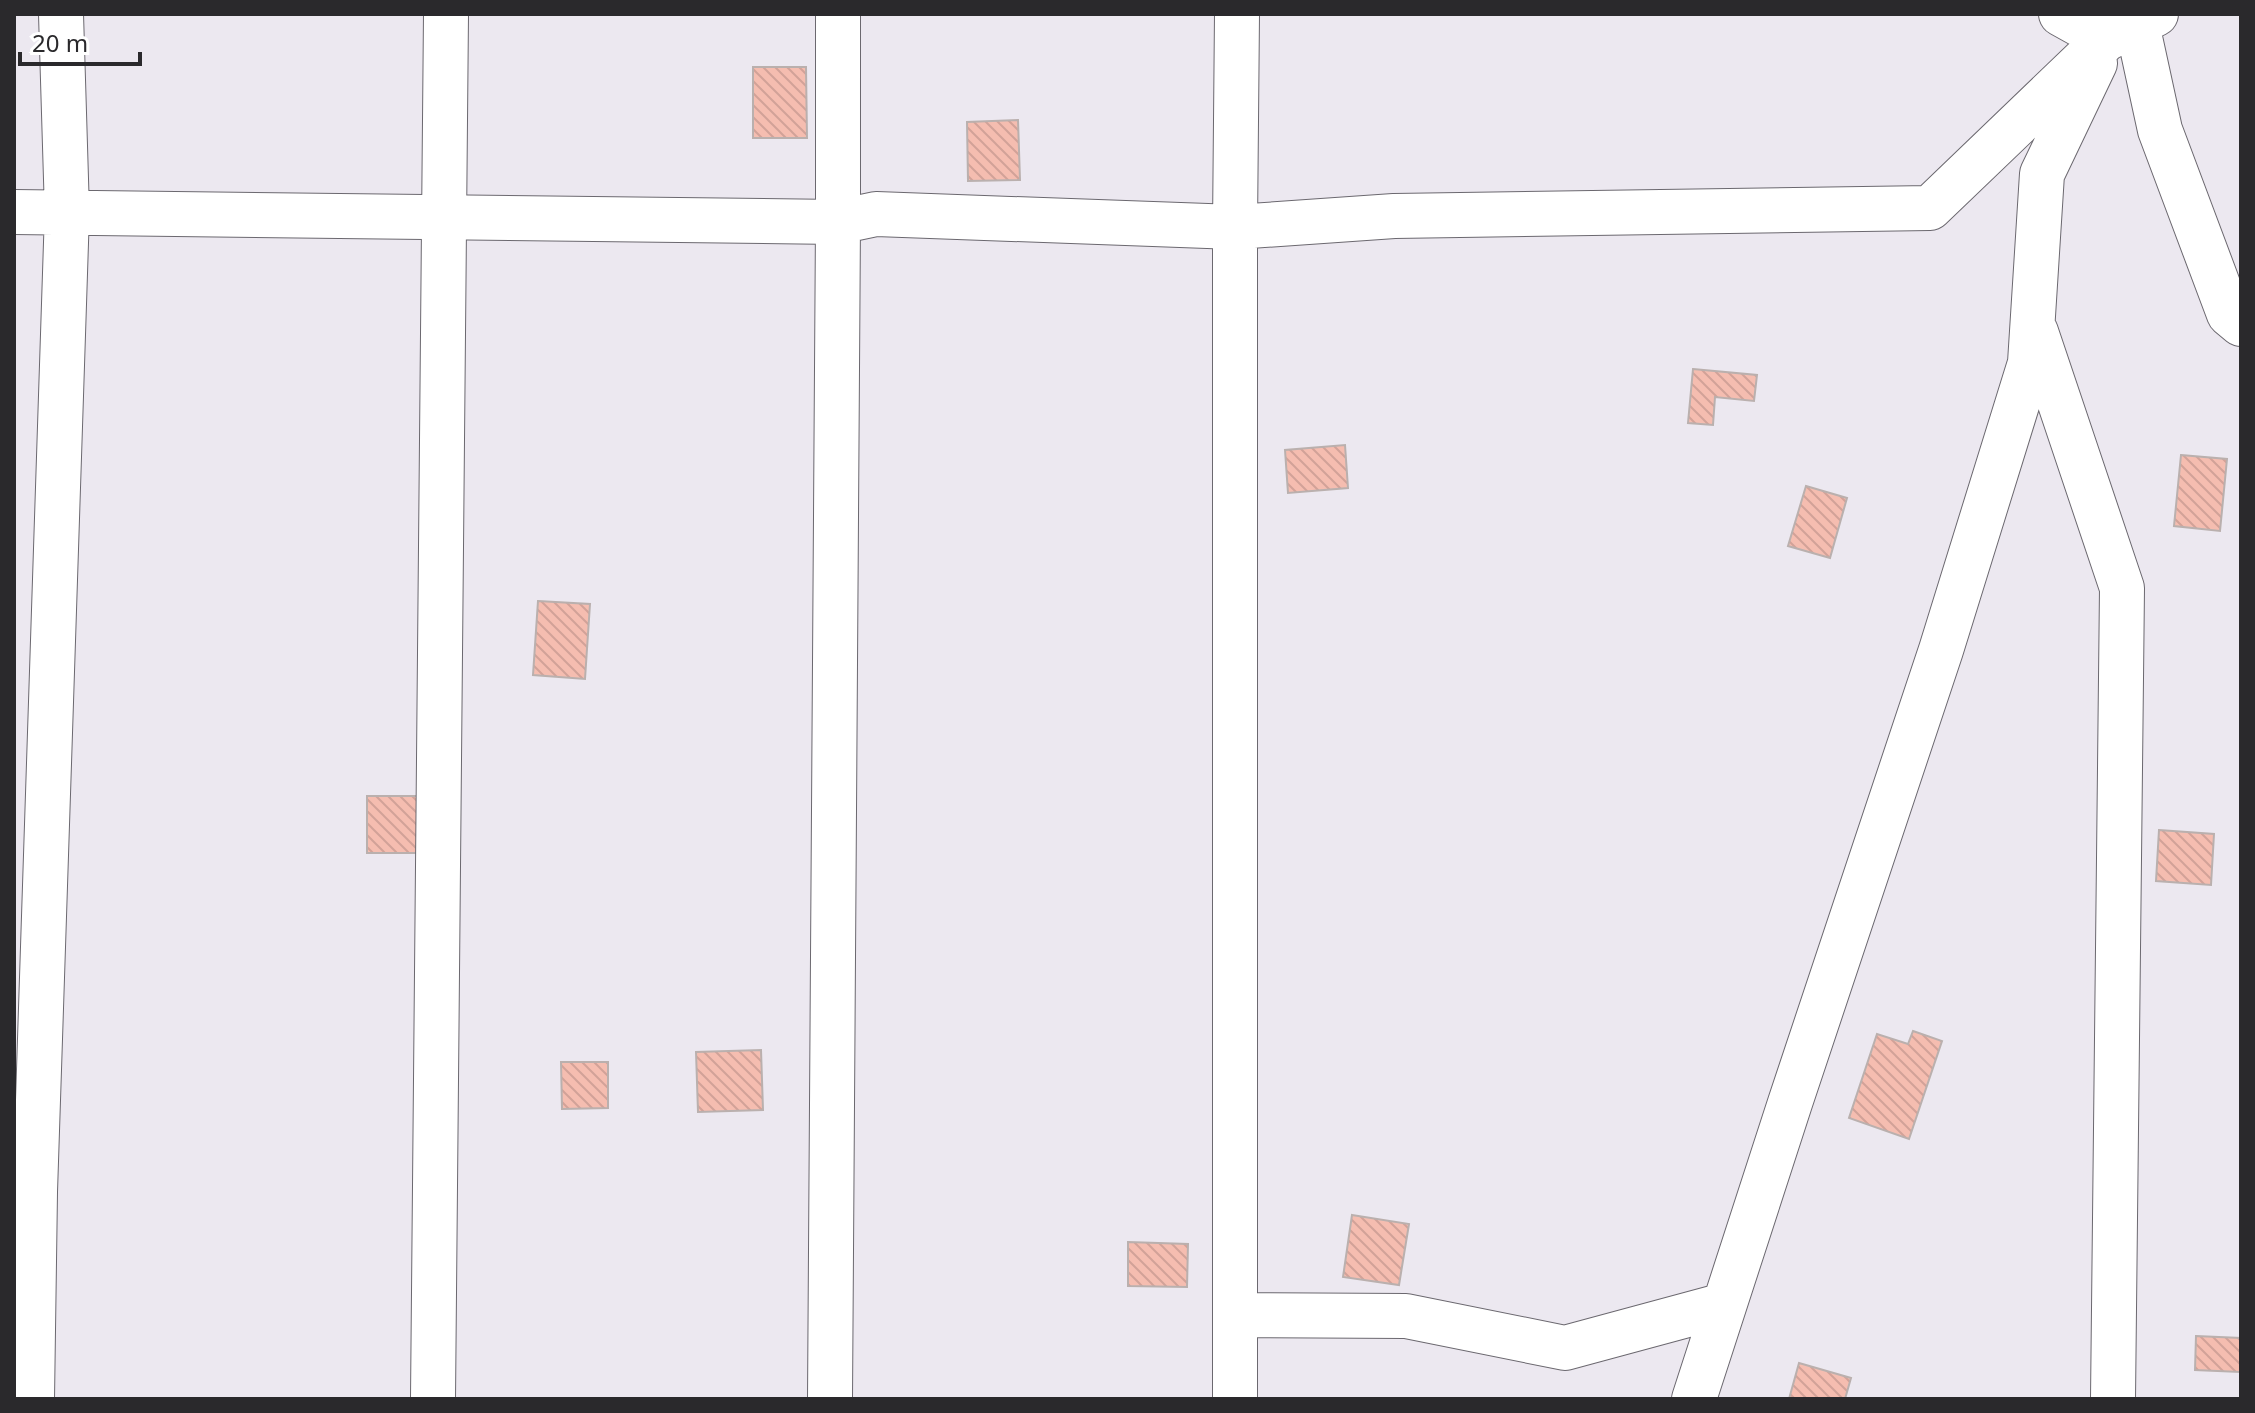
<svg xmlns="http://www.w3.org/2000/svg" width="2255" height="1413" viewBox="0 0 2255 1413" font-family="'Noto Sans',sans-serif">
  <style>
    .building { fill: url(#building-back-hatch); stroke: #bab0ae; stroke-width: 2 }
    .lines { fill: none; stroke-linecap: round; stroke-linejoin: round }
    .minor-casing { stroke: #6b686f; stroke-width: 46 }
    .minor { stroke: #fff; stroke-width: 44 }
  </style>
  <defs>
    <pattern id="building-back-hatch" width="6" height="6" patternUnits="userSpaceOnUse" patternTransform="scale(2)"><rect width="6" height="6" fill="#f5bdb0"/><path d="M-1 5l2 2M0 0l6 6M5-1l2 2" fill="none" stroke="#d2a298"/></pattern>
  </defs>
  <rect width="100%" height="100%" fill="#ece8f0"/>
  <path class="building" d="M 753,67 L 806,67 L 807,138 L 753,138 Z
    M 1018,120 L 1020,180 L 968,181 L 967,122 Z
    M 1693,369 L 1757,375 L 1754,401 L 1715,397 L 1713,425 L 1688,423 Z
    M 1345,445 L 1348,488 L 1288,493 L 1285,450 Z
    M 2181,455 L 2227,459 L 2220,531 L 2174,526 Z
    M 1806,486 L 1847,498 L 1830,558 L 1788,546 Z
    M 538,601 L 590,604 L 585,679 L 533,675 Z
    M 367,796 L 418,796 L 418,853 L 367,853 Z
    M 2159,830 L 2214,834 L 2211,885 L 2156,881 Z
    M 1913,1031 L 1942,1041 L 1909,1139 L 1849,1118 L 1877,1034 L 1908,1044 Z
    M 761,1050 L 763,1110 L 698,1112 L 696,1052 Z
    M 561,1062 L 608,1062 L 608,1108 L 562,1109 Z
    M 1352,1215 L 1409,1224 L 1399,1285 L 1343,1277 Z
    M 1128,1242 L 1188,1244 L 1187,1287 L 1128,1286 Z
    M 2196,1336 L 2241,1338 L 2240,1372 L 2195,1370 Z
    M 1799,1363 L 1851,1378 L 1845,1399 L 1789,1399 Z"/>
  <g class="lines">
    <g class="minor-casing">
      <path id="minor" d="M 2061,14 L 2106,39
        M 2137,24 L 2160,130 L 2229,314 L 2241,324
        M 14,212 L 838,222 L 876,214 L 1235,227 L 1394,216 L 1930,208 L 2106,39 L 2156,14
        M 2036,332 L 2122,588 L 2113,1399
        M 1236,1315 L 1406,1316 L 1565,1348 L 1724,1305
        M 32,1399 L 35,1192 L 67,212 L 61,14
        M 433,1399 L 446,14
        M 830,1399 L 838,222 L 838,14
        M 1235,1399 L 1235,227 L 1237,14
        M 1694,1399 L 1790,1103 L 1941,650 L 2030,363 L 2042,174 L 2095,63"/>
    </g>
    <use href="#minor" class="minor"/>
  </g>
  <rect width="2255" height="1413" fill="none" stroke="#2a292c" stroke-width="32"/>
  <path d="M20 52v12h120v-12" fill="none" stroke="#2a292c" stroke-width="4"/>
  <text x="32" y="52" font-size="24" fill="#2a292c" stroke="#ffffff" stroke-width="6" paint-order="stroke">20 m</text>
</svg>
